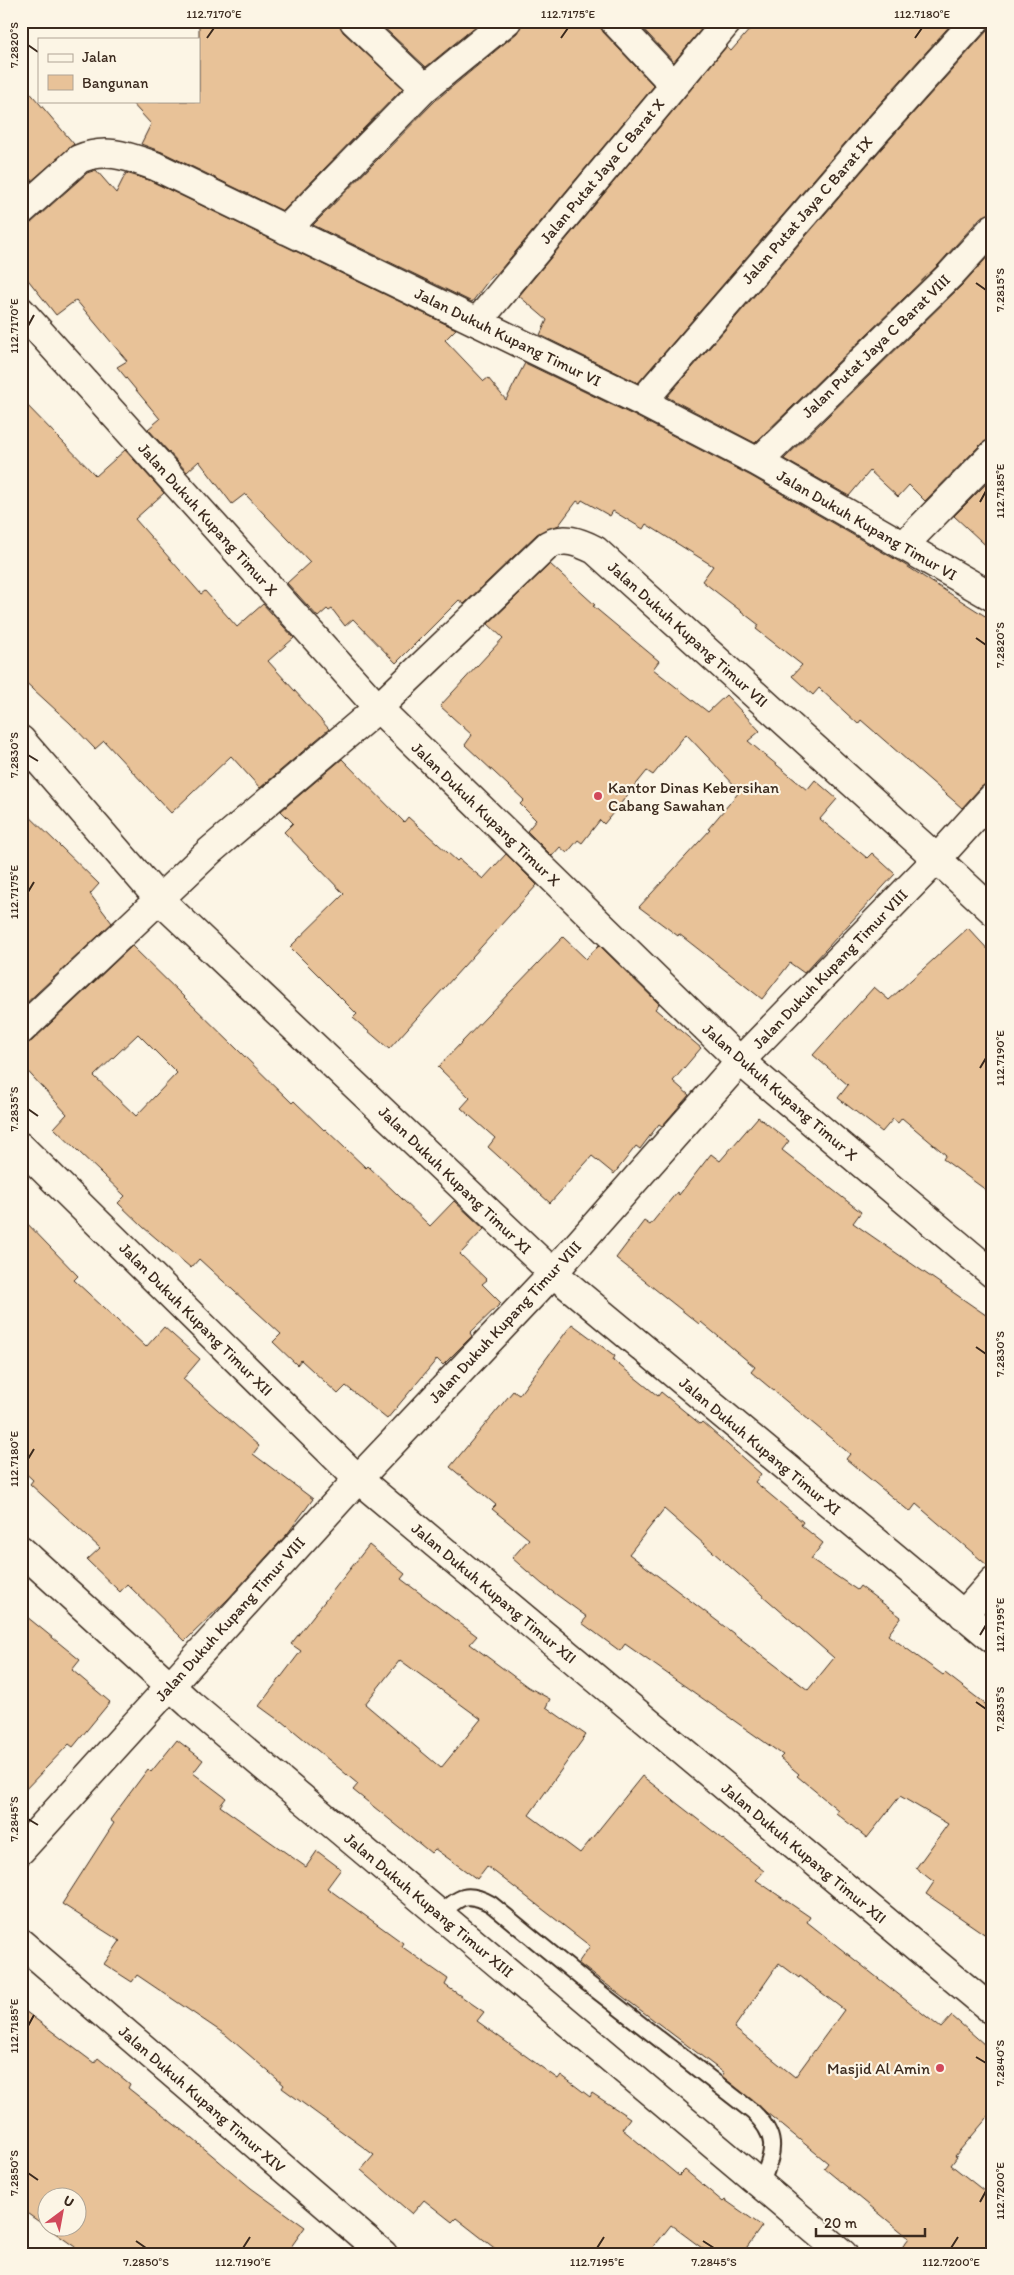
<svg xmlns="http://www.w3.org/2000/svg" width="1014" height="2275" viewBox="0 0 1014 2275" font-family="Itim,sans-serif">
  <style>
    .building { fill: #e8c298; stroke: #3b2a1e; fill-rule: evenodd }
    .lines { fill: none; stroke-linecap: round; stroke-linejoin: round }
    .service-casing { stroke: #3b2a1e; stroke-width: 19 }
    .minor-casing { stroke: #3b2a1e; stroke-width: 31 }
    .tertiary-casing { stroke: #3b2a1e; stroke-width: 31 }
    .service { stroke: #fcf5e5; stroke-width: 15 }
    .minor { stroke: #fcf5e5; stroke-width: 28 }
    .tertiary { stroke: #fcf5e5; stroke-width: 28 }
    .ticks { fill: none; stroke: #3b2a1e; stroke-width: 2 }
    .poi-dot { fill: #d1495b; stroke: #fcf5e5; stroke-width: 2 }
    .labels { text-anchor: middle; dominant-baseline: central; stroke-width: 4.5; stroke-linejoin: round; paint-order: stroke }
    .street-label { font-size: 16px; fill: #3b2a1e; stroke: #fcf5e5 }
    .poi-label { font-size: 16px; fill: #3b2a1e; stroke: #fcf5e5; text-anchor: start }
    .neatline { fill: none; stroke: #3b2a1e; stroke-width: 2 }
    .ticks-label { font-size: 12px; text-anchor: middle; fill: #3b2a1e }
  </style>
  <rect width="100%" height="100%" fill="#fcf5e5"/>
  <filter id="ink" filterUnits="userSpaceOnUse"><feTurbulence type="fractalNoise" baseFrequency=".02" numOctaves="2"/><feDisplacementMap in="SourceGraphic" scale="10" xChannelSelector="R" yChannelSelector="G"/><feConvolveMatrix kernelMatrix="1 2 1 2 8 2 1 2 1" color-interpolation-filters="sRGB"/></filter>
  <g filter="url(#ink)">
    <path class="building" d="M 199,21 L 339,21 L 343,32 L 403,88 L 283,211 L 162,152 L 141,144 L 151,124 L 130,101 L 199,101 Z
      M 377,21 L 482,21 L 426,67 Z
      M 522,21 L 599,21 L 603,32 L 654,86 L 496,275 L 494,273 L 472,302 L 313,225 L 436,100 L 517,33 Z
      M 636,21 L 697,21 L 703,27 L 674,62 Z
      M 757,21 L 954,21 L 858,128 L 638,383 L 540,335 L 547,320 L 519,296 L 726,47 L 731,51 Z
      M 990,21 L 993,21 L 993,213 L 981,217 L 939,264 L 755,443 L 667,397 L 882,148 L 987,31 Z
      M 21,82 L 74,144 L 21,190 Z
      M 96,170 L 116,193 L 126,173 L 149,180 L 456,329 L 445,340 L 484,381 L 488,378 L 506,400 L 525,363 L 635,416 L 751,476 L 905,565 L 993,621 L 993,782 L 981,787 L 962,808 L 861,720 L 858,724 L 819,688 L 813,695 L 792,676 L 802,665 L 756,629 L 759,625 L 702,581 L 713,566 L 646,524 L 643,529 L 613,511 L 610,516 L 582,500 L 580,503 L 577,501 L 559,525 L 537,534 L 464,604 L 459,600 L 396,663 L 353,619 L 345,626 L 332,609 L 329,611 L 327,609 L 318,617 L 287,583 L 310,562 L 245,494 L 232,504 L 199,461 L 187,472 L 148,429 L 160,419 L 117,367 L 127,361 L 76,300 L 56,315 L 21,271 L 21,226 L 31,223 L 87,173 Z
      M 993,251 L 993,439 L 982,443 L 925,501 L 909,485 L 898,497 L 870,471 L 849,496 L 784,459 L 961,286 Z
      M 21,399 L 96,476 L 125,450 L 164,493 L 135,519 L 201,594 L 205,591 L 237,627 L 263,604 L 294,638 L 268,661 L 329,729 L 260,788 L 231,756 L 171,813 L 104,741 L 95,749 L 70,723 L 21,678 Z
      M 993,477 L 993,552 L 954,516 Z
      M 550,564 L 595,605 L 593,606 L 659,661 L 653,669 L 708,712 L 726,695 L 760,731 L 748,741 L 807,790 L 815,780 L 837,799 L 820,819 L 867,858 L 872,853 L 895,874 L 804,973 L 790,963 L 762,999 L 679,934 L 678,936 L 639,907 L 710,830 L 708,829 L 740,791 L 686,734 L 653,775 L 647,771 L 604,824 L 600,820 L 582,843 L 578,840 L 567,853 L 560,847 L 552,856 L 527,831 L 536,820 L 520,804 L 524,800 L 465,745 L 472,735 L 440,706 L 503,638 L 488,624 Z
      M 342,759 L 404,822 L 408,817 L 457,861 L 459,859 L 483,879 L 506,854 L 537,885 L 389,1049 L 353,1018 L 357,1014 L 290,947 L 344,894 L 284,832 L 293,823 L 281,811 Z
      M 21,808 L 99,884 L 90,894 L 112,923 L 21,1008 Z
      M 968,928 L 993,955 L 993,1195 L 943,1159 L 946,1155 L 902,1118 L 898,1123 L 893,1119 L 882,1132 L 838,1098 L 848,1085 L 813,1055 L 874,987 L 889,1000 Z
      M 563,937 L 586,959 L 599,945 L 659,1004 L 655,1009 L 701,1048 L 673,1081 L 689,1095 L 662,1126 L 659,1124 L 640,1149 L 636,1146 L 614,1174 L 592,1156 L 550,1203 L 488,1147 L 495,1138 L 461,1108 L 470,1098 L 438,1067 Z
      M 132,946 L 292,1103 L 294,1101 L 324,1130 L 325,1129 L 366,1168 L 368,1166 L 430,1226 L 454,1201 L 484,1229 L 460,1254 L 487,1280 L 482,1284 L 501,1303 L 470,1333 L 472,1336 L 443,1365 L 437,1359 L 387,1419 L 346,1386 L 338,1394 L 301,1360 L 297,1365 L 273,1342 L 281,1334 L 199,1259 L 191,1268 L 143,1227 L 118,1203 L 125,1196 L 54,1128 L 67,1114 L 21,1064 L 21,1045 L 32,1041 ZM 138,1034 L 177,1073 L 136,1116 L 94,1076 Z
      M 758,1117 L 789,1141 L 782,1150 L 861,1212 L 853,1223 L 993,1320 L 993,1566 L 988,1566 L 916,1504 L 910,1512 L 846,1459 L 850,1454 L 751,1372 L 755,1367 L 701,1322 L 699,1324 L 616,1258 L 644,1221 L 650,1225 L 677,1192 L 679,1195 L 711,1154 L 720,1161 Z
      M 21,1217 L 78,1276 L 74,1280 L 146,1347 L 164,1327 L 200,1359 L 183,1379 L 259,1446 L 253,1454 L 313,1499 L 288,1533 L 228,1599 L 185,1641 L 127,1584 L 120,1592 L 87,1560 L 100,1548 L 30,1484 L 33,1480 L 21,1469 Z
      M 572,1324 L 615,1356 L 613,1360 L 658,1396 L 661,1392 L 700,1424 L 702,1422 L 761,1474 L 755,1482 L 803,1522 L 801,1525 L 823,1543 L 811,1559 L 857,1590 L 860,1586 L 901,1617 L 888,1635 L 943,1675 L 945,1673 L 993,1710 L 993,1940 L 926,1894 L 934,1882 L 916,1868 L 948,1824 L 900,1796 L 867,1838 L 836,1813 L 838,1810 L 797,1776 L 799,1774 L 780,1758 L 783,1755 L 625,1644 L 620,1651 L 582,1623 L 587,1617 L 542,1584 L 512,1558 L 529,1539 L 492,1509 L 496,1505 L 450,1467 L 513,1391 L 519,1395 ZM 664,1509 L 834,1658 L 808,1690 L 629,1554 Z
      M 369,1545 L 405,1574 L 401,1579 L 477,1636 L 470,1644 L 528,1687 L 550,1699 L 546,1707 L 586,1735 L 529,1815 L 580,1853 L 642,1776 L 764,1871 L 756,1880 L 810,1917 L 807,1922 L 941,2028 L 952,2016 L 993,2052 L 993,2111 L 955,2156 L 957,2157 L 951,2165 L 993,2198 L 993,2254 L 897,2254 L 909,2238 L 824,2168 L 828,2163 L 722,2076 L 724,2073 L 578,1963 L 590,1946 L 487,1866 L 477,1879 L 435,1849 L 431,1853 L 353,1790 L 358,1784 L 282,1721 L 281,1722 L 259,1706 L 301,1651 L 291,1644 ZM 400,1660 L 481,1719 L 441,1768 L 365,1704 ZM 779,1963 L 799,1978 L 800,1976 L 844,2010 L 795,2077 L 734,2028 Z
      M 21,1612 L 80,1660 L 72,1670 L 110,1702 L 73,1747 L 69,1744 L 21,1794 Z
      M 177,1740 L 203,1760 L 193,1773 L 226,1798 L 220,1806 L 306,1867 L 317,1851 L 341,1869 L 327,1888 L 403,1943 L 401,1946 L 448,1979 L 445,1985 L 484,2012 L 477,2021 L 558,2079 L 561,2075 L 590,2097 L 592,2093 L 630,2118 L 622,2129 L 679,2176 L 685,2170 L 723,2202 L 725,2200 L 762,2226 L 742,2254 L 710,2254 L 671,2225 L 648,2254 L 502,2254 L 456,2218 L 452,2222 L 424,2200 L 412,2214 L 361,2170 L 374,2155 L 282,2088 L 284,2085 L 226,2035 L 137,1975 L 132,1982 L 104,1964 L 120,1941 L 62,1904 L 114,1823 L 110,1820 L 148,1769 L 151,1772 Z
      M 21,2008 L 94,2063 L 98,2058 L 130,2084 L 128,2088 L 193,2139 L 251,2188 L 305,2227 L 286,2254 L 85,2254 L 21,2209 ZM 48,2198 L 78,2198 L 78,2228 L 48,2228 Z"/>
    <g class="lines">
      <g class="service-casing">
        <path id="service" d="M 440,1914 C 460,1896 467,1891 491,1904 L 586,1982 L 753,2112 C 781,2139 772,2153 761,2185"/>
      </g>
      <g class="minor-casing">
        <path id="minor" d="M 354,21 L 425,88
          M 614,21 L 674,85
          M 21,211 L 79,159 C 107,147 129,157 155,166 L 642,402 L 758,462 L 993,597
          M 286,230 L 425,88 L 507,21
          M 478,321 L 728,21
          M 642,402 L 870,138 L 975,21
          M 758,462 L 950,275 L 993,228
          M 903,546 L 993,454
          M 21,740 L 159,899 L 553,1273 L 993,1639
          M 21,1030 L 210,851 L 378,708 L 548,545 C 564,536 579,542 595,550 L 937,859 L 993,911
          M 21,1147 L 358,1479 L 993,2011
          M 21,1550 L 190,1704 L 843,2254
          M 963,1615 L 993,1581
          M 21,1850 L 358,1479 L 553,1273 L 740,1061 L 937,859 L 993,797
          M 21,1943 L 383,2254"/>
      </g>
      <g class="tertiary-casing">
        <path id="tertiary" d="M 21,311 L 378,708 L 740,1061 L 993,1274"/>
      </g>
      <use href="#service" class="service"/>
      <use href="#minor" class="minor"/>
      <use href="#tertiary" class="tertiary"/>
    </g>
  </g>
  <path class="ticks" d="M 207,38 L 214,28M 561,38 L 568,28M 915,38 L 922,28M 28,45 L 38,52M 976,283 L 986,290M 28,326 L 34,315M 980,502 L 986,491M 976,638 L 986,645M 28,755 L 38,761M 28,892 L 34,882M 980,1068 L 986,1058M 28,1109 L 38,1116M 976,1347 L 986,1354M 28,1459 L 34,1449M 980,1635 L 986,1625M 976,1702 L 986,1709M 28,1819 L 38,1825M 28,2026 L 34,2015M 976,2057 L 986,2063M 28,2173 L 38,2180M 980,2202 L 986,2191M 136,2241 L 146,2248M 703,2241 L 714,2248M 243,2248 L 250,2237M 597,2248 L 604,2237M 951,2248 L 958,2237"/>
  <g class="poi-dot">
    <circle cx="598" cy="796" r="5"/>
    <circle cx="940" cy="2068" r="5"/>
  </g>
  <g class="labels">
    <g class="street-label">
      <text transform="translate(602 171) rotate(-50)">Jalan Putat Jaya C Barat X</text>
      <text transform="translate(807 210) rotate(-49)">Jalan Putat Jaya C Barat IX</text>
      <text transform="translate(508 337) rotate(26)">Jalan Dukuh Kupang Timur VI</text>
      <text transform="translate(876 346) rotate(-44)">Jalan Putat Jaya C Barat VIII</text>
      <text transform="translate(208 519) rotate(48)">Jalan Dukuh Kupang Timur X</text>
      <text transform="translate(867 525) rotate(30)">Jalan Dukuh Kupang Timur VI</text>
      <text transform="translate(688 634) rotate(42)">Jalan Dukuh Kupang Timur VII</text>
      <text transform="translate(486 814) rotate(44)">Jalan Dukuh Kupang Timur X</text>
      <text transform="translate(830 969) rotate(-46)">Jalan Dukuh Kupang Timur VIII</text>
      <text transform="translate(780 1092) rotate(41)">Jalan Dukuh Kupang Timur X</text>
      <text transform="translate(455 1180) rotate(44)">Jalan Dukuh Kupang Timur XI</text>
      <text transform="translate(196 1319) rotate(45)">Jalan Dukuh Kupang Timur XII</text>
      <text transform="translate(505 1322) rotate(-47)">Jalan Dukuh Kupang Timur VIII</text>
      <text transform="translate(760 1446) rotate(40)">Jalan Dukuh Kupang Timur XI</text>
      <text transform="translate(494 1593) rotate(40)">Jalan Dukuh Kupang Timur XII</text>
      <text transform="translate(230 1619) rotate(-48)">Jalan Dukuh Kupang Timur VIII</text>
      <text transform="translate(804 1853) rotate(40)">Jalan Dukuh Kupang Timur XII</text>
      <text transform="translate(429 1905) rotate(40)">Jalan Dukuh Kupang Timur XIII</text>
      <text transform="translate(202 2099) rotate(41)">Jalan Dukuh Kupang Timur XIV</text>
    </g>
    <g class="poi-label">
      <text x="608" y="787">Kantor Dinas Kebersihan<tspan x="608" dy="18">Cabang Sawahan</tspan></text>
      <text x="930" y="2068" text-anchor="end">Masjid Al Amin</text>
    </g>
  </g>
  <rect width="1014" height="2275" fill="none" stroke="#fcf5e5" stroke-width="55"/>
  <rect x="38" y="38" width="162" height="65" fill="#fcf5e5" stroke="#afa495"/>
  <rect x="48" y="54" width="25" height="8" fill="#fcf5e5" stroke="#afa495"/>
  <text x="82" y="62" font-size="15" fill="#3b2a1e">Jalan</text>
  <rect x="48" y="75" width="25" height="15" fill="#e8c298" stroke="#afa495"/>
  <text x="82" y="88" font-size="15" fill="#3b2a1e">Bangunan</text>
  <g transform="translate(62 2212) rotate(32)"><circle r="24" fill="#fcf5e5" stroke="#afa495"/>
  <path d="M0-4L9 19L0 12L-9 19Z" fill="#d1495b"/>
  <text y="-8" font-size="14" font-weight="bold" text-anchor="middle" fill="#3b2a1e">U</text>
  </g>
  <path d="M816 2228v8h109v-8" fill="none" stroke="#3b2a1e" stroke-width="2.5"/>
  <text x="824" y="2228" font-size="15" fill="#3b2a1e" stroke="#fcf5e5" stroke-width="4" paint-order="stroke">20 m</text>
  <rect x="28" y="28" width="958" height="2220" class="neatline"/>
  <g class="ticks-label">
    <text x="214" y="18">112.7170°E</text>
    <text x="568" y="18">112.7175°E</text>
    <text x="922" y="18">112.7180°E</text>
    <text transform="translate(14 45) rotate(-90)" y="4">7.2820°S</text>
    <text transform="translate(1000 290) rotate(-90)" y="4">7.2815°S</text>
    <text transform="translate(14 326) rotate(-90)" y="4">112.7170°E</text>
    <text transform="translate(1000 491) rotate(-90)" y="4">112.7185°E</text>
    <text transform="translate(1000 645) rotate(-90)" y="4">7.2820°S</text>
    <text transform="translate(14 755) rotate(-90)" y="4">7.2830°S</text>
    <text transform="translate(14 892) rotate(-90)" y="4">112.7175°E</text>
    <text transform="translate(1000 1058) rotate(-90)" y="4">112.7190°E</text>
    <text transform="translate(14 1109) rotate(-90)" y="4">7.2835°S</text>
    <text transform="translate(1000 1354) rotate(-90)" y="4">7.2830°S</text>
    <text transform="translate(14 1459) rotate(-90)" y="4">112.7180°E</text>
    <text transform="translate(1000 1625) rotate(-90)" y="4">112.7195°E</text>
    <text transform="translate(1000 1709) rotate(-90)" y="4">7.2835°S</text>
    <text transform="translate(14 1819) rotate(-90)" y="4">7.2845°S</text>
    <text transform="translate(14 2026) rotate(-90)" y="4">112.7185°E</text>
    <text transform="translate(1000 2063) rotate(-90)" y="4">7.2840°S</text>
    <text transform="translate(14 2173) rotate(-90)" y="4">7.2850°S</text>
    <text transform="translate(1000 2191) rotate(-90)" y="4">112.7200°E</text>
    <text x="146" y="2266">7.2850°S</text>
    <text x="243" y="2266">112.7190°E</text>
    <text x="597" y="2266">112.7195°E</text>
    <text x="714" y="2266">7.2845°S</text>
    <text x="951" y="2266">112.7200°E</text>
  </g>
</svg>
